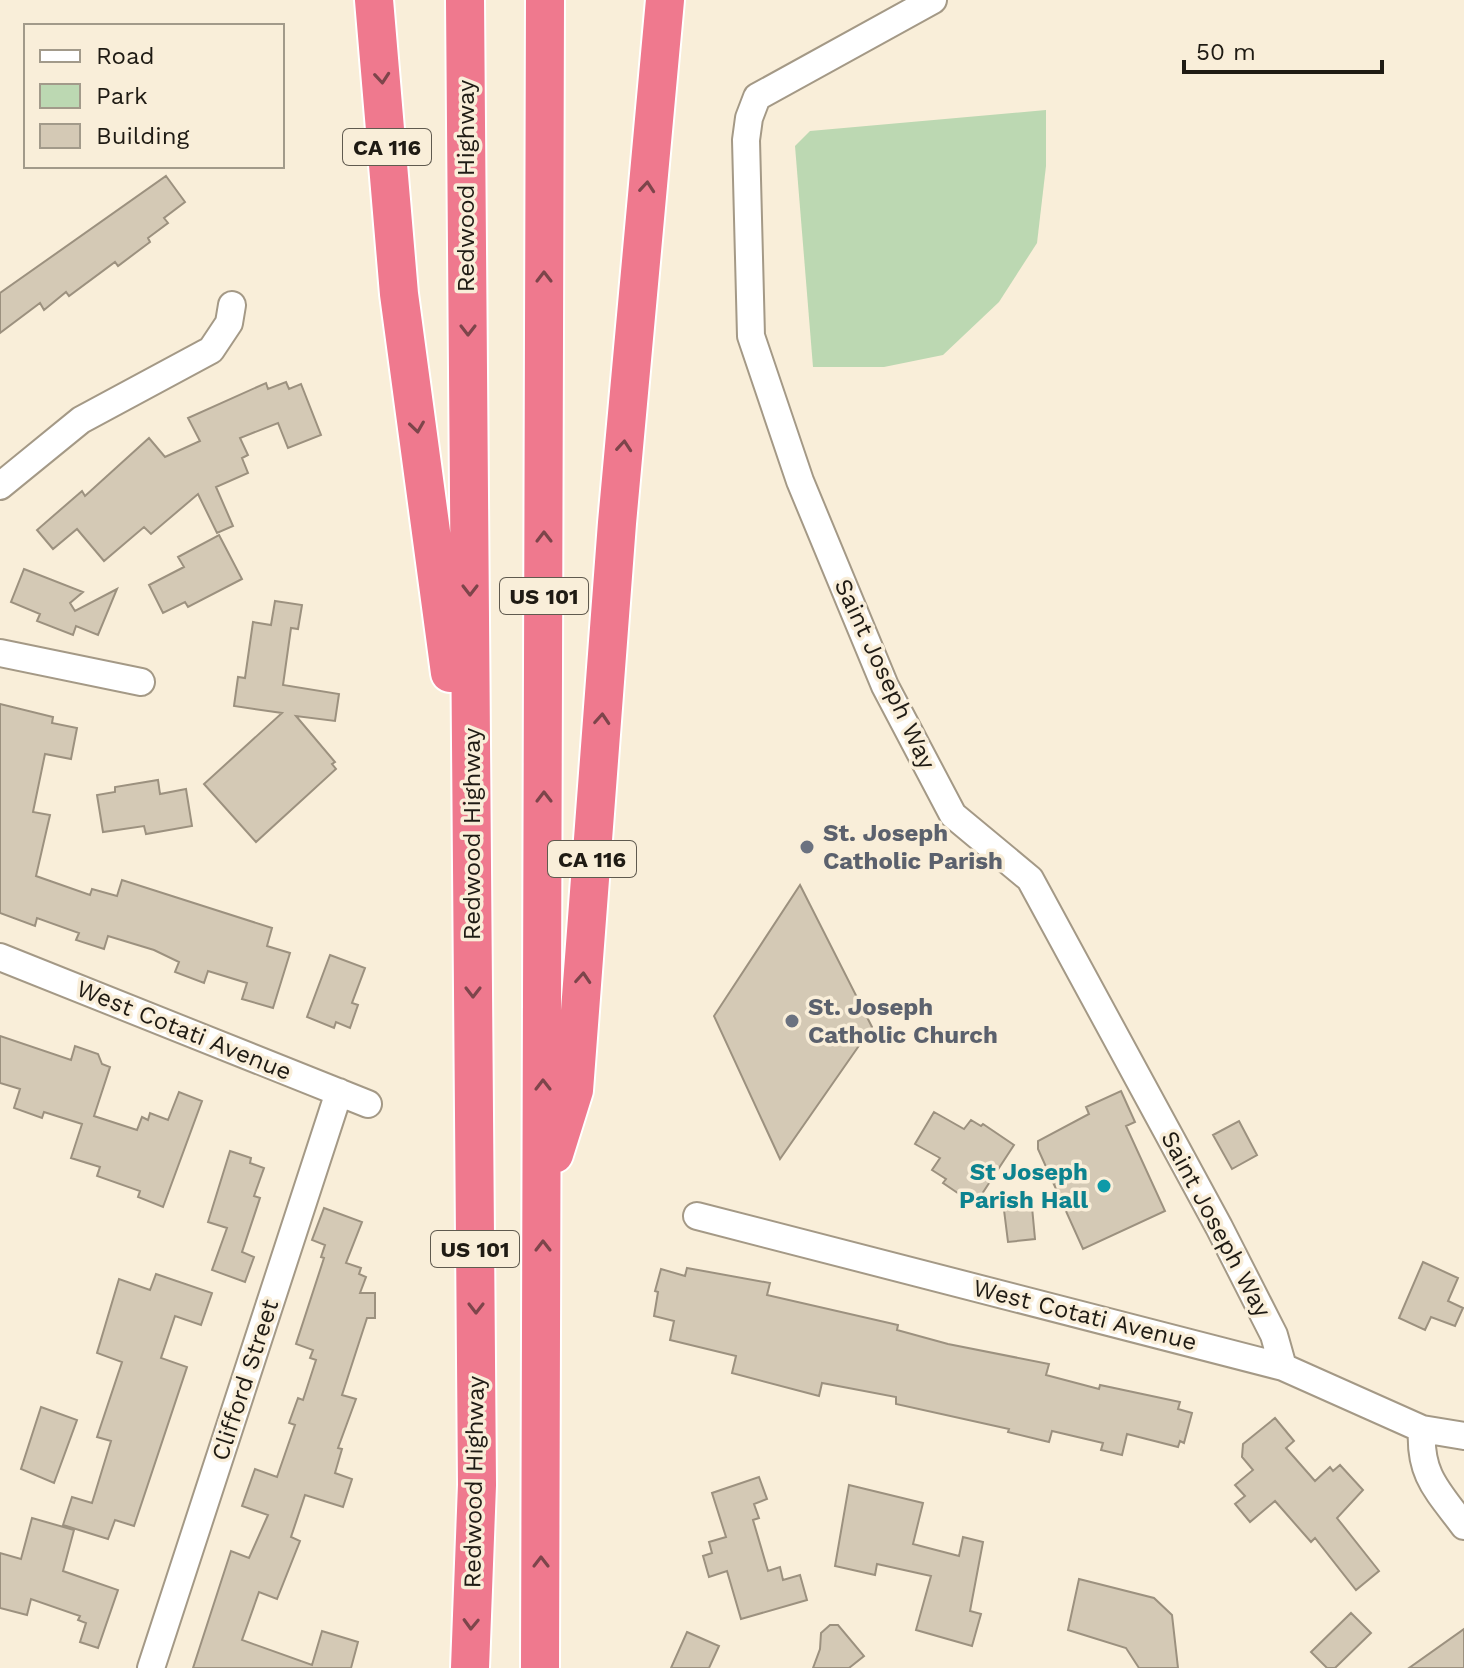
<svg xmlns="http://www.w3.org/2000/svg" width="1464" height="1668" viewBox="0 0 1464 1668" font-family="'Work Sans',sans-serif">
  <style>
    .green { fill: #bcd8b2 }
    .building { fill: #d4c9b5; stroke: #9c917f; stroke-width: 2 }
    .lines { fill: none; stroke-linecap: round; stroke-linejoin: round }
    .minor-casing { stroke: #a49986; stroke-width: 30 }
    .highway-casing { stroke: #fff; stroke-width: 42 }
    .minor { stroke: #fff; stroke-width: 26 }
    .highway { stroke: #ef798e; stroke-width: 38 }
    .oneway { stroke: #7d454b }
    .worship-dot { fill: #6b7280; stroke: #f9eed9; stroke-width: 3 }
    .culture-dot { fill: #0f9aa8; stroke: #f9eed9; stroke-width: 3 }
    .labels { text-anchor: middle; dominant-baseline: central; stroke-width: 7; stroke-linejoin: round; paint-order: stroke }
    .shield { fill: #f9eed9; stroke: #605a4f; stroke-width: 2 }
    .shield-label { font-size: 22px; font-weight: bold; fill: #1f1b14 }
    .street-label { font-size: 24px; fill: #1f1b14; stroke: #f9eed9 }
    .worship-label { font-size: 24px; font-weight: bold; fill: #5b616d; stroke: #f9eed9; text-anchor: start }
    .culture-label { font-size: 24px; font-weight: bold; fill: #0d838f; stroke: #f9eed9; text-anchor: end }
  </style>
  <rect width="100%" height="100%" fill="#f9eed9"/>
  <path class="green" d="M 1046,110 L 1046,166 L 1037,243 L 999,302 L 943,355 L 884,367 L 813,367 L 795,146 L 810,131 Z"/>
  <path class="building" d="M 166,176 L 185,202 L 164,218 L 168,223 L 148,238 L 150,242 L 118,266 L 115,262 L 69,296 L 66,292 L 44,310 L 40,303 L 0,333 L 0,293 Z
    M 286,382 L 289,389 L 301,384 L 321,435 L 288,448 L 278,423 L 240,438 L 248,455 L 242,458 L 248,473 L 216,487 L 233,526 L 217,533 L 198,494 L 151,534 L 144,527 L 104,561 L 77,529 L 53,549 L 37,530 L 82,491 L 85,496 L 149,438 L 165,457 L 200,441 L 188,418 L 266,383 L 268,389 Z
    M 219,535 L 242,579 L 188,607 L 185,602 L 163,613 L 149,585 L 184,567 L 178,557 Z
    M 24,569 L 83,592 L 70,603 L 75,611 L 117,589 L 98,635 L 76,626 L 73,635 L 37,621 L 40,614 L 11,602 Z
    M 275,601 L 302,605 L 298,629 L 291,628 L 283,685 L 339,694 L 335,721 L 296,716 L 335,762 L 332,764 L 336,769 L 256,842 L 204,784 L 282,713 L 234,706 L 238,677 L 245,678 L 253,622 L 271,625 Z
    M 0,704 L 53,717 L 52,723 L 77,728 L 71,759 L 45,754 L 33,812 L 50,815 L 36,876 L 90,895 L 92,889 L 117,896 L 122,880 L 272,928 L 267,946 L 290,953 L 273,1008 L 242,999 L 247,983 L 208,971 L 204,983 L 175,972 L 179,962 L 154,950 L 108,936 L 104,949 L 76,940 L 79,933 L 37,918 L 35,926 L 0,913 Z
    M 158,780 L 160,794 L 186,789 L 192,826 L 146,834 L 144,826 L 103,832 L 97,795 L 115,792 L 115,787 Z
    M 800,885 L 872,1027 L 780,1159 L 714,1016 Z
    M 330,955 L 365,968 L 352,1003 L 358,1005 L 350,1028 L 336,1022 L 334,1028 L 307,1017 Z
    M 0,1036 L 71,1060 L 75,1046 L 98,1054 L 102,1064 L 110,1067 L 94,1116 L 137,1130 L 142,1117 L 148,1120 L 150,1113 L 168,1120 L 179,1092 L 202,1101 L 163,1207 L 138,1197 L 140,1191 L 97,1176 L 100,1167 L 71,1158 L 82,1124 L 44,1112 L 42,1118 L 14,1108 L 20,1089 L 0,1083 Z
    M 1121,1091 L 1135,1122 L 1126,1126 L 1165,1211 L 1083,1249 L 1038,1149 L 1038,1141 L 1089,1114 L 1086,1107 Z
    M 934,1112 L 964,1129 L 971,1120 L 981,1126 L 983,1124 L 1014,1145 L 978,1200 L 971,1196 L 968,1200 L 943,1183 L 946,1179 L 932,1170 L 940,1158 L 915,1144 Z
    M 1239,1121 L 1257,1155 L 1232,1169 L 1213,1135 Z
    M 230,1151 L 251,1158 L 250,1163 L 264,1168 L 254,1196 L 260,1198 L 242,1252 L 254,1257 L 245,1282 L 212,1270 L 227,1228 L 208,1222 Z
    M 1032,1207 L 1035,1239 L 1008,1242 L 1004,1210 Z
    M 324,1208 L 362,1222 L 346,1263 L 361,1268 L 359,1274 L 366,1277 L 360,1293 L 375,1293 L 375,1318 L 367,1318 L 342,1395 L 356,1399 L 338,1448 L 342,1449 L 335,1473 L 352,1479 L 343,1507 L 305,1495 L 291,1537 L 300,1541 L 277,1599 L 259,1592 L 242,1640 L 312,1665 L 322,1631 L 358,1642 L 351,1668 L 193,1668 L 231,1551 L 249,1558 L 268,1515 L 242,1506 L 255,1469 L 277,1477 L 295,1425 L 289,1423 L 298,1398 L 303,1400 L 316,1360 L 310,1358 L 313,1350 L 296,1344 L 324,1258 L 321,1257 L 325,1245 L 312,1240 Z
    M 1423,1262 L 1458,1278 L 1448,1301 L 1463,1308 L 1455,1326 L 1431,1317 L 1425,1330 L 1399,1318 Z
    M 687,1268 L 770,1283 L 767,1295 L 898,1325 L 897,1330 L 948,1344 L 1049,1364 L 1046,1375 L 1099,1389 L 1100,1385 L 1180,1402 L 1178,1409 L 1192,1413 L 1184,1443 L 1180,1441 L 1178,1447 L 1127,1434 L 1122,1455 L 1101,1450 L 1103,1443 L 1052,1431 L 1049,1442 L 1008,1432 L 1009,1429 L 896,1404 L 896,1397 L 822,1383 L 819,1396 L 732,1373 L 736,1356 L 670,1340 L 674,1321 L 654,1316 L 658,1292 L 655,1291 L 661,1269 L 685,1276 Z
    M 156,1274 L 212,1293 L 201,1325 L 175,1316 L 161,1358 L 187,1367 L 134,1526 L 115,1520 L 108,1539 L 63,1525 L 72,1497 L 92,1503 L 111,1441 L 97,1437 L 122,1362 L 97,1353 L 119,1279 L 150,1290 Z
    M 41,1407 L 77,1420 L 54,1483 L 21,1469 Z
    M 1275,1418 L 1294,1441 L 1286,1448 L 1315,1481 L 1330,1467 L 1333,1471 L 1340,1465 L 1363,1490 L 1337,1518 L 1379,1571 L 1356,1590 L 1315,1538 L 1311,1542 L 1275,1501 L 1250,1522 L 1235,1504 L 1245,1496 L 1235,1485 L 1253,1470 L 1242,1457 L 1243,1444 Z
    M 759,1477 L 767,1499 L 754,1504 L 759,1518 L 753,1520 L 768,1571 L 780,1567 L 783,1580 L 800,1575 L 807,1600 L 741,1619 L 727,1571 L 709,1577 L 703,1556 L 712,1553 L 709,1542 L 726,1537 L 712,1493 Z
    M 849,1485 L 923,1503 L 913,1544 L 959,1556 L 963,1537 L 983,1542 L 970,1611 L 981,1614 L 972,1646 L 916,1630 L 931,1576 L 877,1564 L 875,1575 L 835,1566 Z
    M 32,1518 L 74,1530 L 63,1571 L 118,1590 L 98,1648 L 80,1642 L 86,1623 L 78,1620 L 80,1616 L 31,1599 L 27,1615 L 0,1608 L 0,1553 L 21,1559 Z
    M 1079,1579 L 1154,1598 L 1172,1615 L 1178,1668 L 1139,1668 L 1126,1648 L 1068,1630 Z
    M 1351,1613 L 1371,1633 L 1335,1668 L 1327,1668 L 1311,1652 Z
    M 830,1625 L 838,1625 L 864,1656 L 849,1668 L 813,1668 L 820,1649 L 821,1633 Z
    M 1464,1629 L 1464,1668 L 1409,1668 Z
    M 687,1632 L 719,1646 L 709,1668 L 671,1668 Z"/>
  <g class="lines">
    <g class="minor-casing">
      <path id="minor" d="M 933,0 L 757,97 L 749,118 L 746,140 L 751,336 L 800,481 L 885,686 L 953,815 L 1030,879 L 1219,1227 L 1274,1335 L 1283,1367
        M 0,486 L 81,420 L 211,350 L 229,323 L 232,305
        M 0,653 L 141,682
        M 0,957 L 368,1104
        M 697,1216 L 1283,1367 L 1422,1429 L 1464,1436
        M 1422,1429 C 1419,1475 1438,1491 1464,1526
        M 151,1668 L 339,1092"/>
    </g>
    <g class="highway-casing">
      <path id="highway" d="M 374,0 L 399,294 L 450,673
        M 465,0 L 477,1485 L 470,1668
        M 554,1154 L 574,1090 L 617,523 L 665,0
        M 540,1668 L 545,0"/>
    </g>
    <use href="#minor" class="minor"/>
    <use href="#highway" class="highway"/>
  </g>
  <defs><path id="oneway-chevron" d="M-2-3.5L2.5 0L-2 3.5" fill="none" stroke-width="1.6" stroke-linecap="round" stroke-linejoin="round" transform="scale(2)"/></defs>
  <g class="oneway">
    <use href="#oneway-chevron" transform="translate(382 78) rotate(85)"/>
    <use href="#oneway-chevron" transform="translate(647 187) rotate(-85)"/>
    <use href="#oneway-chevron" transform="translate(544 277) rotate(-90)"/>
    <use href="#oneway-chevron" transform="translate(468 330) rotate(90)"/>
    <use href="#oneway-chevron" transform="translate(417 427) rotate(82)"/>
    <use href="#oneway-chevron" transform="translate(624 446) rotate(-85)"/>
    <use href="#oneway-chevron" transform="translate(544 537) rotate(-90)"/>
    <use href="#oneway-chevron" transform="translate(470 590) rotate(90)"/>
    <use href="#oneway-chevron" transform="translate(602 719) rotate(-86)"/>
    <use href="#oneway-chevron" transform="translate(544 797) rotate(-90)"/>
    <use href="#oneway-chevron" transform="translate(583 978) rotate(-86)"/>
    <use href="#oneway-chevron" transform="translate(473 992) rotate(90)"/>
    <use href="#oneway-chevron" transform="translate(543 1085) rotate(-90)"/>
    <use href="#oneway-chevron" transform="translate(543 1246) rotate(-90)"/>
    <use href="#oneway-chevron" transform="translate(476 1308) rotate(90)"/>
    <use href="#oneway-chevron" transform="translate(541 1562) rotate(-90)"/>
    <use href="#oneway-chevron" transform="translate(471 1624) rotate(92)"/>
  </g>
  <g class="worship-dot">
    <circle cx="807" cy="847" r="8"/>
    <circle cx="792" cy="1021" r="8"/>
  </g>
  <circle class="culture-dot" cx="1104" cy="1186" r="8"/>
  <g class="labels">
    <g class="shield">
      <rect x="343" y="129" width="88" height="36" rx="6"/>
      <rect x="500" y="578" width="88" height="36" rx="6"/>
      <rect x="548" y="841" width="88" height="36" rx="6"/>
      <rect x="431" y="1231" width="88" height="36" rx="6"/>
    </g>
    <g class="shield-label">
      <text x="387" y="147">CA 116</text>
      <text x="544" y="596">US 101</text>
      <text x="592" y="859">CA 116</text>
      <text x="475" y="1249">US 101</text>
    </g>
    <g class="street-label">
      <text transform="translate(466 186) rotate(-90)">Redwood Highway</text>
      <text transform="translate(885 674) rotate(65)">Saint Joseph Way</text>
      <text transform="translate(472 834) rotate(-90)">Redwood Highway</text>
      <text transform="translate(184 1030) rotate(22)">West Cotati Avenue</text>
      <text transform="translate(1216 1224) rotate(62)">Saint Joseph Way</text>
      <text transform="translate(1085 1315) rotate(14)">West Cotati Avenue</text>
      <text transform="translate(245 1380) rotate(-72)">Clifford Street</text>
      <text transform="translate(474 1482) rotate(-89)">Redwood Highway</text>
    </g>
    <g class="worship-label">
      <text x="823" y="833">St. Joseph<tspan x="823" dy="28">Catholic Parish</tspan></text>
      <text x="808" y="1007">St. Joseph<tspan x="808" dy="28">Catholic Church</tspan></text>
    </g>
    <g class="culture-label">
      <text x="1088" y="1172">St Joseph<tspan x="1088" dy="28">Parish Hall</tspan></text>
    </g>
  </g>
  <rect x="24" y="24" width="260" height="144" fill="#f9eed9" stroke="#a29a8a" stroke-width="2"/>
  <rect x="40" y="50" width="40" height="12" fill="#ffffff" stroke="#a29a8a" stroke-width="2"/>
  <text x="96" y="64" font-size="24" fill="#1f1b14">Road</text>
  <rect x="40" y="84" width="40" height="24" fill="#bcd8b2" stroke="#a29a8a" stroke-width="2"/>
  <text x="96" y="104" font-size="24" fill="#1f1b14">Park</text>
  <rect x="40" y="124" width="40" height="24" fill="#d4c9b5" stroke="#a29a8a" stroke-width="2"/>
  <text x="96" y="144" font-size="24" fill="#1f1b14">Building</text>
  <path d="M1184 60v12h198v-12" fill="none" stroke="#1f1b14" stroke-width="4"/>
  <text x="1196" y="60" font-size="24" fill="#1f1b14" stroke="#f9eed9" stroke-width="6" paint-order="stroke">50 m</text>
</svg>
